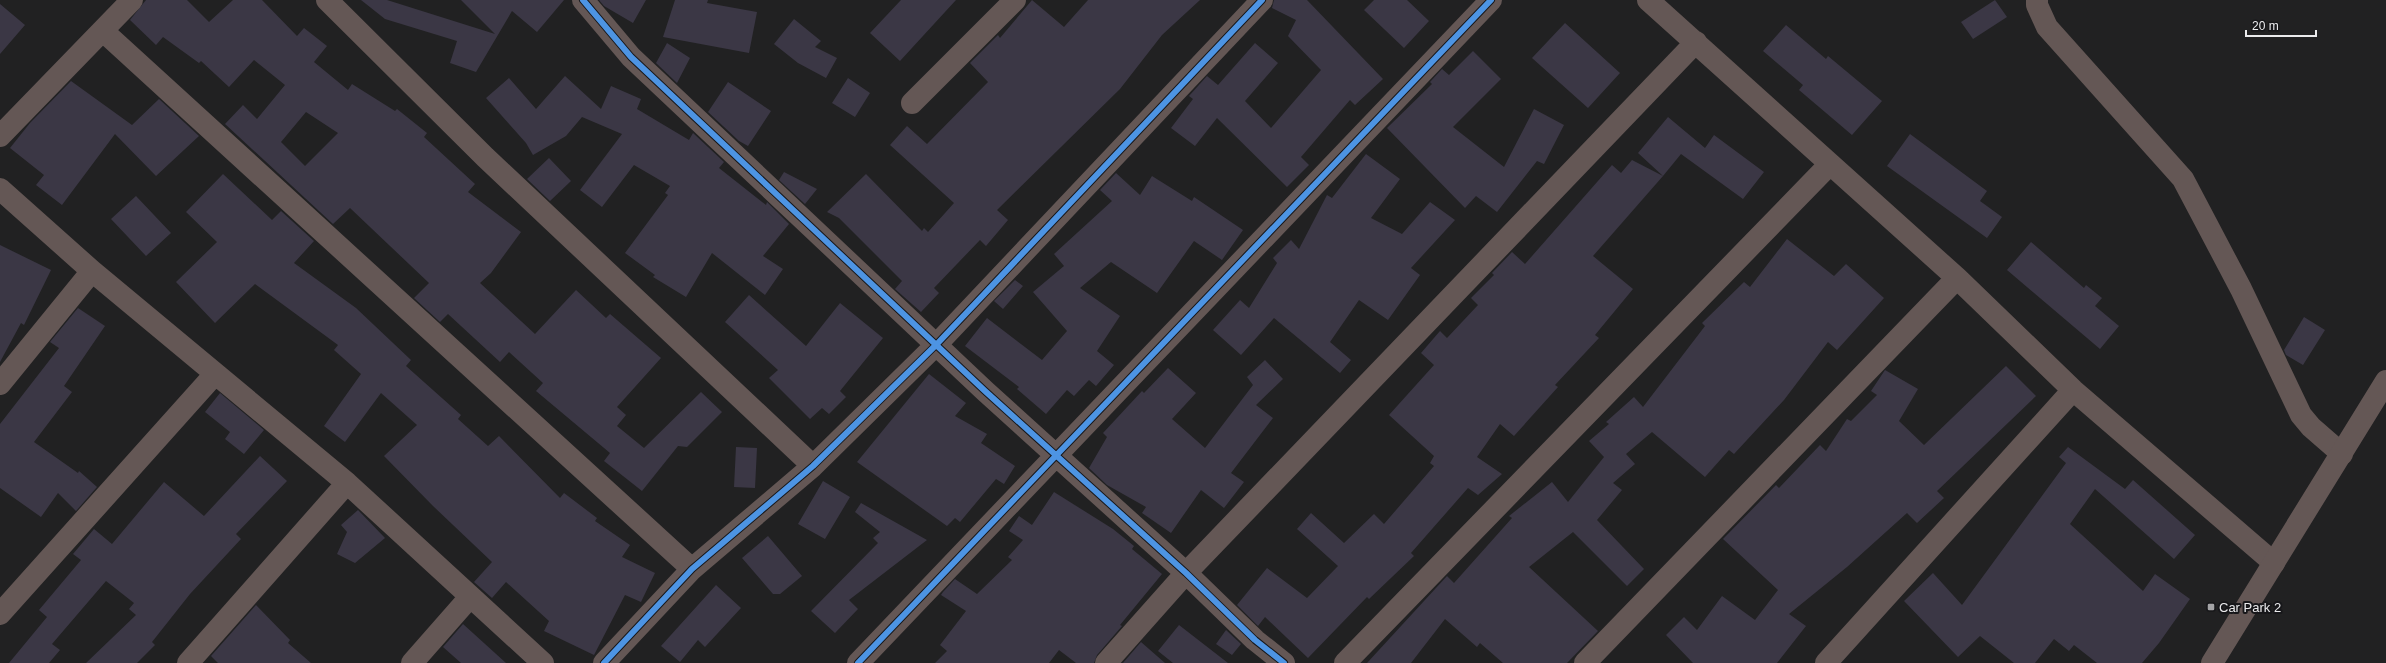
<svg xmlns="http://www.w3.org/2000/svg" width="2386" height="663" viewBox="0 0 2386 663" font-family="Arial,sans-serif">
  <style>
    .building { fill: #3b3745; fill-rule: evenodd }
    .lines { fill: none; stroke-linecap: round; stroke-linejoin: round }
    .minor { stroke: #645755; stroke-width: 22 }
    .tertiary { stroke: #645755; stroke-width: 22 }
    .cycleway-casing { stroke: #17171a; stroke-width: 8 }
    .cycleway { stroke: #4d94e3; stroke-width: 6 }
    .poi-dot { fill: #a4a4a6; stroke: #17171a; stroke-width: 1.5 }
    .labels { text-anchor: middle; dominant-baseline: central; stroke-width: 4; stroke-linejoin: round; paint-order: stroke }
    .poi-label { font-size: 13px; fill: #ebebed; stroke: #17171a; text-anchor: start }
  </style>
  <rect width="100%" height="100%" fill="#212122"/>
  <path class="building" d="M 146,0 L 187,0 L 209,22 L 233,0 L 262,0 L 297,36 L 304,28 L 327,46 L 314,62 L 348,90 L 352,84 L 395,111 L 397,109 L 427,133 L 424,137 L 475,184 L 468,192 L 521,232 L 491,273 L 480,283 L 535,334 L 576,290 L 606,318 L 610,314 L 661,358 L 617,407 L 626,415 L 617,426 L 644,448 L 701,392 L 722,412 L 687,447 L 678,446 L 642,491 L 604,461 L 610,453 L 536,391 L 543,383 L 509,352 L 500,362 L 448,314 L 440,322 L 414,298 L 429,283 L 350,208 L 333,224 L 225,124 L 243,105 L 257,119 L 285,85 L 254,60 L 229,87 L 201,61 L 199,63 L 163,37 L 156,45 L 130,20 ZM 306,112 L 338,133 L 305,166 L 281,142 Z
    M 361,0 L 387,0 L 495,34 L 461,0 L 564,0 L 537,32 L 512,11 L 476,72 L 450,63 L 457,41 L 385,19 Z
    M 599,0 L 646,0 L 633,23 L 604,6 Z
    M 675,0 L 708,0 L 707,3 L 757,12 L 749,53 L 663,37 Z
    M 901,0 L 956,0 L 900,61 L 870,33 Z
    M 1032,0 L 1064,27 L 1088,0 L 1200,0 L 1162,35 L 1120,89 L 997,210 L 1008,220 L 986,246 L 980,240 L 934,288 L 939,293 L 921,312 L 895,289 L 902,281 L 839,218 L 827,212 L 866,174 L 922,231 L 924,228 L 928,232 L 954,203 L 890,145 L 907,126 L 927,144 L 988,82 L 970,63 L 998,35 L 1000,38 Z
    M 1274,0 L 1307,0 L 1383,79 L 1355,105 L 1350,100 L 1301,157 L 1309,165 L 1287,187 L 1217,118 L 1195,146 L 1171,128 L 1193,99 L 1189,96 L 1207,76 L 1218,85 L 1255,43 L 1278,63 L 1245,101 L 1271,128 L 1321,70 L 1288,36 L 1296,20 L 1272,8 Z
    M 1374,0 L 1407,0 L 1429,21 L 1404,48 L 1364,10 Z
    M 1995,0 L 2007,17 L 1973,39 L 1961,22 Z
    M 0,4 L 25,25 L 0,54 Z
    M 794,19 L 821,41 L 815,47 L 837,58 L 826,78 L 798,63 L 774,44 Z
    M 1565,23 L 1620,73 L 1588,108 L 1532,58 Z
    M 1786,25 L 1826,59 L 1828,56 L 1882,101 L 1852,135 L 1799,90 L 1803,85 L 1763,51 Z
    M 667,43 L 690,58 L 677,83 L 656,63 Z
    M 1473,51 L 1501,79 L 1453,127 L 1504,167 L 1534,109 L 1564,125 L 1544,164 L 1537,161 L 1497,212 L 1476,196 L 1465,208 L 1387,128 L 1432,84 L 1430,82 L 1442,69 L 1449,75 Z
    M 565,76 L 601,109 L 611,86 L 641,99 L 637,109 L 689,140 L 693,133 L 724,162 L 719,168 L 766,205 L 767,202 L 789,224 L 763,256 L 783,269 L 765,295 L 712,253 L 686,297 L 653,277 L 655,275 L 625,253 L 668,195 L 665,193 L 670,186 L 634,165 L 602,207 L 580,190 L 622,134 L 582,117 L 566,136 L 533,155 L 526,143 L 486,98 L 509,78 L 536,109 Z
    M 848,78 L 870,93 L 855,117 L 832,103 Z
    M 71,81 L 132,125 L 159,99 L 199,136 L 156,176 L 115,134 L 62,205 L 36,185 L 44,175 L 10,148 L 30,123 Z
    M 728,82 L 771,111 L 748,146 L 739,141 L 708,112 Z
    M 1668,117 L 1705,148 L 1714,135 L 1764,172 L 1743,199 L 1681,154 L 1663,176 L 1638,153 Z
    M 1910,134 L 1987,191 L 1980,201 L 2002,217 L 1987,238 L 1887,166 Z
    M 1366,154 L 1400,179 L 1371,218 L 1402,234 L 1430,202 L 1455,220 L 1411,268 L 1420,275 L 1388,320 L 1359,300 L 1330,342 L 1351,360 L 1340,373 L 1274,318 L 1241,355 L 1213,330 L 1240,300 L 1249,308 L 1277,263 L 1273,258 L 1291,240 L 1299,249 L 1327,195 L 1332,198 Z
    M 549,158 L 571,181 L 550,201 L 527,179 Z
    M 1632,160 L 1663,176 L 1593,256 L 1633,289 L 1595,335 L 1599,338 L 1555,385 L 1558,387 L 1514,436 L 1500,424 L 1477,457 L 1502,474 L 1478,495 L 1468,488 L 1411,553 L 1414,556 L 1369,599 L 1367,597 L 1308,658 L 1265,617 L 1258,626 L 1237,605 L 1267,568 L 1307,598 L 1338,566 L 1297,529 L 1311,513 L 1344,543 L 1374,514 L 1384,524 L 1434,466 L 1430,463 L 1434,456 L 1389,415 L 1434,365 L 1421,353 L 1440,331 L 1447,338 L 1478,305 L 1471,298 L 1494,275 L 1492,273 L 1512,252 L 1525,264 L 1612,165 L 1621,173 Z
    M 784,172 L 817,189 L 805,204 L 779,180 Z
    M 1116,173 L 1140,195 L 1152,176 L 1192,201 L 1194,197 L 1243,230 L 1222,260 L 1194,241 L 1157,293 L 1111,262 L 1080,288 L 1120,316 L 1097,351 L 1114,365 L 1096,386 L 1089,380 L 1074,396 L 1067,390 L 1046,414 L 1017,389 L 1019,387 L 965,346 L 987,318 L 1042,360 L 1067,331 L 1033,292 L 1064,266 L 1054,254 L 1112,201 L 1100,190 Z
    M 223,174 L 272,220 L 281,211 L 314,241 L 294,263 L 356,308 L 411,360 L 406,366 L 461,415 L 458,419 L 488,446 L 499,436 L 560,498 L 564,493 L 597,518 L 595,521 L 630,545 L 622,557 L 655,573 L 641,602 L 625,595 L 594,655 L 544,631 L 549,621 L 506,582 L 492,598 L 474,582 L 492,562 L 433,506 L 384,456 L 417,425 L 381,393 L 345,442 L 324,426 L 361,374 L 334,350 L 338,345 L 255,284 L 215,323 L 176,282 L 217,242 L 186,212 Z
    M 136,196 L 171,233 L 146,256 L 111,219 Z
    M 1787,239 L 1834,276 L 1846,264 L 1884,298 L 1837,350 L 1828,342 L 1784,400 L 1734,454 L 1729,450 L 1705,477 L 1652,432 L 1626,454 L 1635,464 L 1613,483 L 1622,490 L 1597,520 L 1644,569 L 1627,586 L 1573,532 L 1529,567 L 1598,631 L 1567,663 L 1503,663 L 1480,643 L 1477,647 L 1445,619 L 1411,663 L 1367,663 L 1447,576 L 1454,583 L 1512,518 L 1509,516 L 1552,482 L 1568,502 L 1604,457 L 1589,441 L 1609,424 L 1606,422 L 1634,397 L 1643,407 L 1705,326 L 1702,323 L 1744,282 L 1750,287 Z
    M 2031,242 L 2084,288 L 2086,285 L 2102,298 L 2095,306 L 2119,326 L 2100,349 L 2007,270 Z
    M 0,245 L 51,270 L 24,325 L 21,323 L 0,362 Z
    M 1015,280 L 1023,286 L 1003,309 L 994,301 Z
    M 749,295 L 806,346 L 840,303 L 883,338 L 840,391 L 846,397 L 829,414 L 822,408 L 810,419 L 769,378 L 778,370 L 725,322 Z
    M 78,308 L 105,326 L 64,386 L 72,392 L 34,442 L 78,473 L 79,471 L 97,487 L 76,511 L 58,493 L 41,517 L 0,488 L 0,424 L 59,348 L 50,342 Z
    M 2304,317 L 2325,330 L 2303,365 L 2286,355 L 2284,350 Z
    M 1265,360 L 1283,379 L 1256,405 L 1273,418 L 1231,473 L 1244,482 L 1224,508 L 1201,490 L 1171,533 L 1142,513 L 1146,507 L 1107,485 L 1089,468 L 1107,437 L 1103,433 L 1142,391 L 1144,393 L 1168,368 L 1196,393 L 1172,419 L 1205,448 L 1253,385 L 1247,377 Z
    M 2006,366 L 2036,396 L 1937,491 L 1944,498 L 1917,523 L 1907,513 L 1847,567 L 1789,614 L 1806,626 L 1777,663 L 1693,663 L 1666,635 L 1684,617 L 1697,630 L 1722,596 L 1755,620 L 1778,590 L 1723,539 L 1776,485 L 1779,488 L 1820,445 L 1826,451 L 1847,419 L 1851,421 L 1877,395 L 1871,391 L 1885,370 L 1918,389 L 1899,421 L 1924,445 Z
    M 929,374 L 966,403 L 955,416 L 987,434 L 981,443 L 1015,466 L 1004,484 L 996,479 L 960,522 L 955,518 L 947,526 L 857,462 Z
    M 220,393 L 264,430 L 244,454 L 225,439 L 230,432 L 205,412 Z
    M 736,447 L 757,448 L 755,488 L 734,487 Z
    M 2068,447 L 2125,489 L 2133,480 L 2195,535 L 2174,559 L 2095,489 L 2070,524 L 2143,591 L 2155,574 L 2190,599 L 2159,643 L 2142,663 L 2097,663 L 2074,645 L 2069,651 L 2054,639 L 2035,663 L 2014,663 L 1980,636 L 1958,657 L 1904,601 L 1933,573 L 1962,605 L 2066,463 L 2059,457 Z
    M 260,456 L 287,481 L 236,534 L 241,539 L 190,594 L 152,642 L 155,645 L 137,663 L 86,663 L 136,615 L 129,609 L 134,603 L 106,581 L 52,644 L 60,650 L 49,663 L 9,663 L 47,617 L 39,610 L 81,560 L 73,554 L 94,529 L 112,544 L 164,482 L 204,516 Z
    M 823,481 L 850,497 L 825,539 L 798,524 Z
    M 1054,492 L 1113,529 L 1134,546 L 1132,549 L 1162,574 L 1120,625 L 1122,626 L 1097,655 L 1094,663 L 1076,663 L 1059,650 L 1049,663 L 935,663 L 947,651 L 940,645 L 966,611 L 941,595 L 943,592 L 955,579 L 977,594 L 1012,560 L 1008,557 L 1023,540 L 1009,531 L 1019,516 L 1032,525 Z
    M 861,503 L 927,540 L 849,600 L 858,609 L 835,633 L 811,611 L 878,543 L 873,538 L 880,532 L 855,512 Z
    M 358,510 L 385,538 L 355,563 L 337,554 L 347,532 L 341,525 Z
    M 768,536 L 802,576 L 780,594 L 773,594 L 742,558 Z
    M 716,585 L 741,608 L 705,647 L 698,640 L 680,662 L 661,646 Z
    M 256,605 L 290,640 L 288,643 L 311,663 L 218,663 L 211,656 Z
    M 463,624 L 506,663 L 461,663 L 443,647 Z
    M 1179,625 L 1228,663 L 1173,663 L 1158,651 Z
    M 1226,630 L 1241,644 L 1232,655 L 1216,644 Z
    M 1141,642 L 1165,663 L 1123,663 Z"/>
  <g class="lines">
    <path class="minor" d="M 327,0 L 485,157 L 813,466
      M 583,0 L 631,57 L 985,391 L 1186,573 L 1255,640 L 1284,663
      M 1648,0 L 1957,278 L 2073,390 L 2274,563
      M 2037,0 L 2037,5 L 2047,27 L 2183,179 L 2241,289 L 2301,415 L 2311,427 L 2342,454
      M 103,31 L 692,569
      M 912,103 L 1015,0
      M 0,136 L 132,0
      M 0,189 L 92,271 L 347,483 L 543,663
      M 0,384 L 92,271
      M 0,614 L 215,374
      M 188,663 L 347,483
      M 412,663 L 470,597
      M 604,663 L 692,569 L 813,466 L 937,344 L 1262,0
      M 858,663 L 1491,0
      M 1106,663 L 1186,573 L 1696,42
      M 1345,663 L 1830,164
      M 1585,663 L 1957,278
      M 1826,663 L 2073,390"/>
    <path class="tertiary" d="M 2212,663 L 2386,381"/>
    <g class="cycleway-casing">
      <path id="cycleway" d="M 583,0 L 631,57 L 985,391 L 1186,573 L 1255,640 L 1284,663
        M 604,663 L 692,569 L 813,466 L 937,344 L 1262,0
        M 858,663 L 1491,0"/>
    </g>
    <use href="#cycleway" class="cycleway"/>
  </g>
  <rect class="poi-dot" x="2207" y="603" width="8" height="8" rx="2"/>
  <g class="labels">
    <g class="poi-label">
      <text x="2219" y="607">Car Park 2</text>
    </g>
  </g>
  <path d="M2246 30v6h70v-6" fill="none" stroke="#ebebed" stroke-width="2"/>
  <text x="2252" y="30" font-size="12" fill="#ebebed" stroke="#17171a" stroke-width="3" paint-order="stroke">20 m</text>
</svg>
